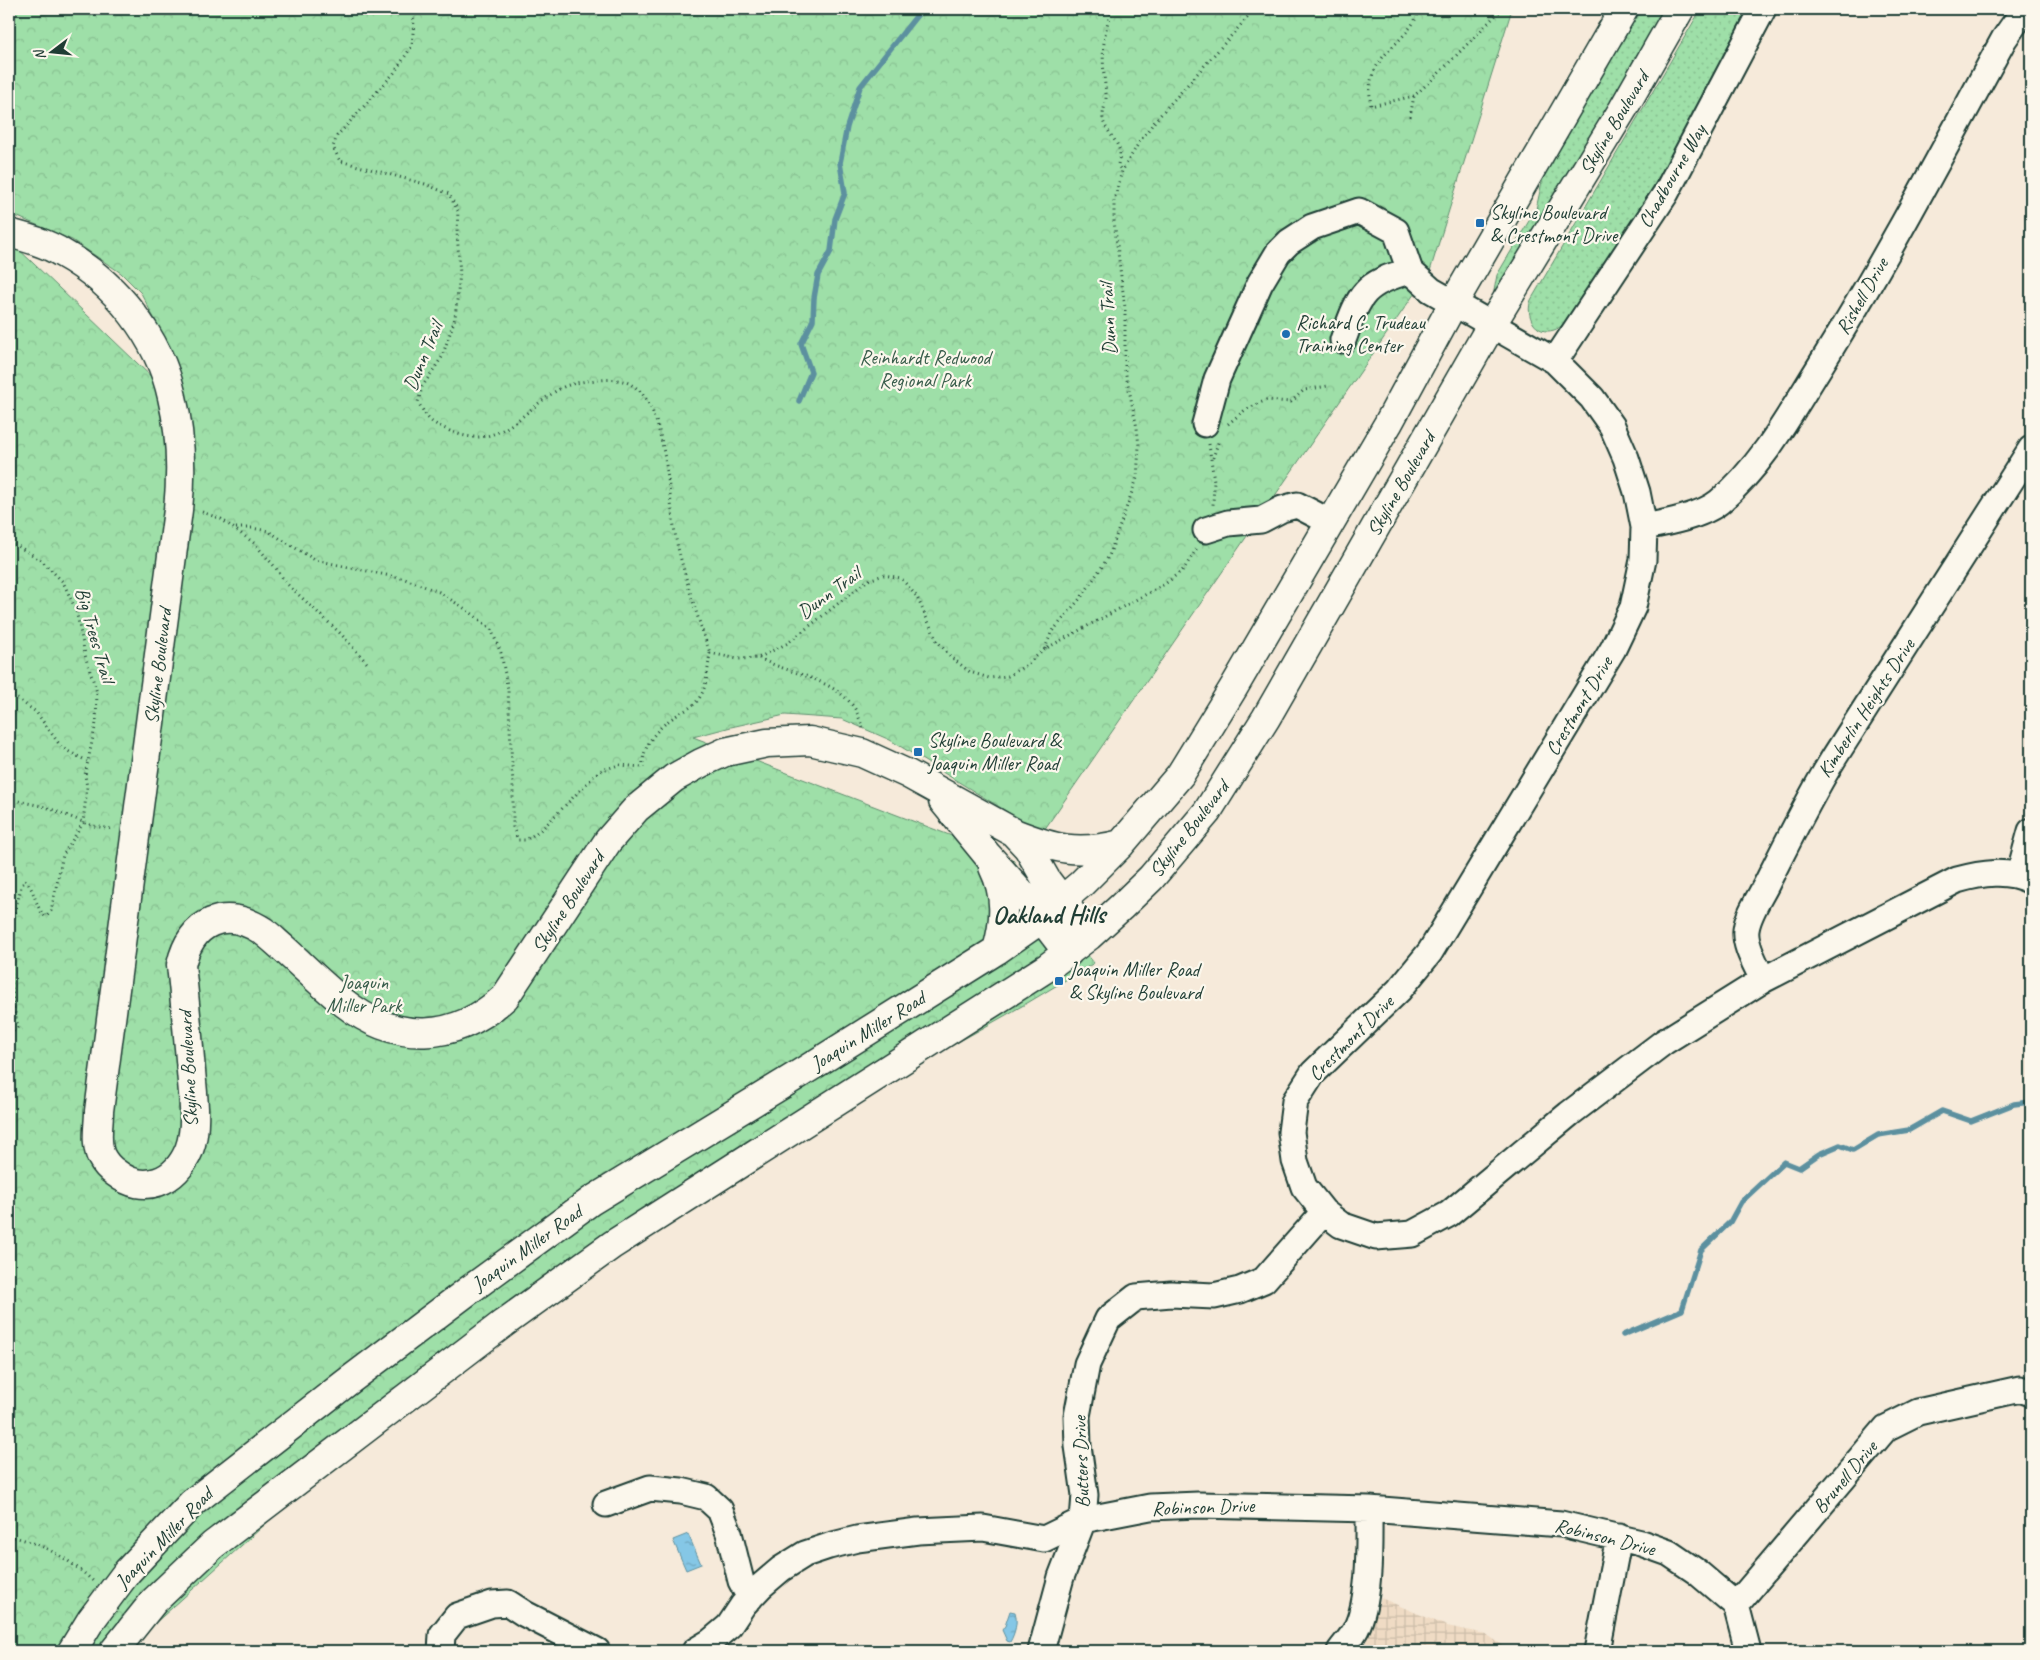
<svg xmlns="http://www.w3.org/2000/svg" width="2040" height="1660" viewBox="0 0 2040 1660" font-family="Caveat,sans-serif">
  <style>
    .industrial { fill: url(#industrial-grid) }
    .grass { fill: url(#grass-dots); stroke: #5e8e6e }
    .park { fill: url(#park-crowns); stroke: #5e8e6e }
    .water { fill: url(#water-ripples); stroke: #5c909f }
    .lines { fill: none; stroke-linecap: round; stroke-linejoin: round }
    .stream { stroke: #5c909f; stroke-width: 5.5 }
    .minor-casing { stroke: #1f3d34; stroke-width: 29 }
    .major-casing { stroke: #1f3d34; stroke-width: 31 }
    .path { stroke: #1f3d34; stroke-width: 3; stroke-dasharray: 1 4; stroke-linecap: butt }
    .minor { stroke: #fbf7ec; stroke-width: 25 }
    .major { stroke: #fbf7ec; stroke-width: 28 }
    .poi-dot { fill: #1f6fb2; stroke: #fbf7ec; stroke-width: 2 }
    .labels { text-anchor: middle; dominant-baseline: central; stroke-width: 4.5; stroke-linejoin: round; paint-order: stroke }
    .street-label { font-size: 20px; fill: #1f3d34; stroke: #fbf7ec }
    .poi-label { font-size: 20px; fill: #1f3d34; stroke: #fbf7ec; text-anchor: start }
    .park-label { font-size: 20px; fill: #385d4b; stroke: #fbf7ec }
    .district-label { font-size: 25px; font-weight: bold; fill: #1f3d34; stroke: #fbf7ec }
  </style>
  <defs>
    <pattern id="industrial-grid" width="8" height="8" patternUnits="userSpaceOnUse" patternTransform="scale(1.25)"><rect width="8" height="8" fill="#efdbc4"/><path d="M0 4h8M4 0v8" fill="none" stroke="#ccbda9"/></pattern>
    <pattern id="grass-dots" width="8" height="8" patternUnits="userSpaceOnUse" patternTransform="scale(1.25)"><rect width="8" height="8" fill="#9edfa8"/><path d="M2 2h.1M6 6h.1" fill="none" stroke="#88c091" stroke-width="1.8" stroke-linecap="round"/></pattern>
    <pattern id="park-crowns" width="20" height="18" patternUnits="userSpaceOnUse" patternTransform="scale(1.25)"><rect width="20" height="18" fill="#9edfa8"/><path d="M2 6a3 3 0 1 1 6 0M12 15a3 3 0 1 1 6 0" fill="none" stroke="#88c091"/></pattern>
    <pattern id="water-ripples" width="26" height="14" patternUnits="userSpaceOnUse" patternTransform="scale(1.25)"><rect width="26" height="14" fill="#85c7e6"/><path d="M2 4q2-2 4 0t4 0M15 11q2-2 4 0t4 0" fill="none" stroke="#6ca3bb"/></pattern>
  </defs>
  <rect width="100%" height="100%" fill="#f6eada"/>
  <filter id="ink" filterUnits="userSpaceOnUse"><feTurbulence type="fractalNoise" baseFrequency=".02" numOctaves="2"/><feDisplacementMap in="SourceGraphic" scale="10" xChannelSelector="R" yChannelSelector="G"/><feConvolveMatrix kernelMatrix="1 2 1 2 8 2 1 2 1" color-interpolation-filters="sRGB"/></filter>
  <g filter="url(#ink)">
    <path class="industrial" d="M 1381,1598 L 1447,1626 L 1486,1634 L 1511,1651 L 1358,1651 L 1366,1642 Z"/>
    <path class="grass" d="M 1639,9 L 1667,9 L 1497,301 L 1493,296 L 1497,275 L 1536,209 L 1542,182 L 1550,162 Z
      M 1701,9 L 1749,9 L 1672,155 L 1614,251 L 1570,317 C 1565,322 1561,328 1554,330 C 1535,336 1525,315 1531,300 Z"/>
    <path class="park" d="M 9,9 L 1512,9 L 1430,271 L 1042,833 L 890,740 L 842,719 L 785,715 L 731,727 L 693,737 L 1012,859 L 1094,963 L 1029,1002 L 815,1123 L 566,1287 L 339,1458 L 124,1651 L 9,1651 L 9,240 L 186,410 L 166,341 L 141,293 L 121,273 L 72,240 L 18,217 L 9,216 Z"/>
    <path class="water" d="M 688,1534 L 701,1564 L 686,1570 L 673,1540 Z
      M 1010,1611 L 1015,1612 C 1018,1622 1015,1633 1010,1642 L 1007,1641 L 1002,1630 L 1005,1626 Z"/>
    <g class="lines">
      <path class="stream" d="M 799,401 L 811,372 L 801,344 L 813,320 L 814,298 L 818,275 L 831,251 L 835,219 L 845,193 L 840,163 L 847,127 L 860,87 L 922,9
        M 1623,1335 L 1682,1310 L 1701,1250 L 1730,1222 L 1741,1202 L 1784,1162 L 1799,1168 L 1819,1154 L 1840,1145 L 1853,1150 L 1878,1135 L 1909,1130 L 1942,1111 L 1971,1121 L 2014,1104 L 2031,1102"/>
      <g class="minor-casing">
        <path id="minor" d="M 1343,340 C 1359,296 1362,283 1410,271
          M 1555,361 L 1666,193 L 1763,9
          M 1205,424 L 1217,379 L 1260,283 L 1278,253 L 1289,242 L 1312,227 L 1359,211 L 1396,231 L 1410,271 L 1431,290 L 1555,361 L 1592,398 L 1612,426 L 1626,458 L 1637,492 L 1644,527 L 1643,560 L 1633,607 L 1613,649 L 1430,952 L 1399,990 L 1313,1073 L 1295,1101 L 1291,1132 L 1295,1161 L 1304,1187 L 1324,1212 L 1341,1225 L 1376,1237 L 1412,1234 L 1449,1214 L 1569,1114 L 1664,1042 L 1763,980 L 1957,880 C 1982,873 2007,869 2031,881
          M 1644,527 C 1665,523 1702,516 1719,502 C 1763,465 1790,414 1820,366 C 1886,260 1944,149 2004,39 L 2025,9
          M 1206,530 L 1228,523 L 1261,520 L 1282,509 L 1297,505 L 1330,522
          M 2019,875 L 2031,831
          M 1763,980 C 1757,966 1744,946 1746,930 C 1748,913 1761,896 1768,881 C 1789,839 1810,796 1835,756 L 2031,449
          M 606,1504 L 650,1488 L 681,1491 L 706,1497 L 720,1510 L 729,1533 L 741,1581 L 750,1598
          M 1736,1605 L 1886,1428 L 1918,1412 L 2020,1389 L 2031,1393
          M 1736,1605 L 1748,1651
          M 441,1651 L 442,1635 L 457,1616 L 492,1604 L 508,1603 L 525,1614 L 597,1651
          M 695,1651 L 710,1642 L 729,1626 L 743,1605 L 761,1586 L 781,1569 L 805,1554 L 829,1546 L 857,1539 L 918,1531 L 983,1528 L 1044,1539 L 1083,1520 L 1150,1507 L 1198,1505 L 1369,1509 L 1561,1524 L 1641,1543 L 1669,1553 L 1697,1572 L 1736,1605
          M 1041,1651 L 1061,1577 L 1083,1520 L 1085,1495 L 1078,1446 L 1077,1416 L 1087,1364 L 1108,1319 L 1136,1297 L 1171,1294 L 1214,1296 L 1240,1290 L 1264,1280 L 1324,1212
          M 1340,1651 C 1345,1644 1352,1637 1356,1629 C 1371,1598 1369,1543 1369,1509
          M 1597,1651 L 1619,1537"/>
      </g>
      <g class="major-casing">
        <path id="major" d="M 9,233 C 27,238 46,243 62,253 C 115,282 159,337 172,397 C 181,434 182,472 178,510 L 99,1111 C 99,1125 95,1142 101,1156 C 104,1162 110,1169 116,1173 C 144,1195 176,1182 189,1150 C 198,1127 193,1095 191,1071 C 188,1036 185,1000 181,965 C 191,921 225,906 263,931 C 270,936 277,943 283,948 C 303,966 322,985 343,1002 C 396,1044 454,1043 505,997 L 608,841 L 636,809 L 674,778 L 701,763 L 725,752 L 767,743 L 810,741 L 862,753 L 908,774 L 1013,832 L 1028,848 L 1047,881 L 1089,936
          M 943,801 L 988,856 L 1026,898 L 1068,953
          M 1014,833 C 1055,849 1077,855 1121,844
          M 993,867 C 1007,895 1005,921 997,950
          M 72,1651 L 91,1620 L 127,1572 L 192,1503 L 346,1383 L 468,1291 L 591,1201 L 796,1076 L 997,950 L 1030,927 L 1081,884 L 1121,844 L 1180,775 L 1234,687 L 1388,424 L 1453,304 L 1624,9
          M 114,1651 L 154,1601 L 213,1545 L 504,1323 L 612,1245 L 1048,967 L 1089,936 L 1121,907 L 1151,878 L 1207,812 L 1266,718 L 1492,324 L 1623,109 L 1680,9"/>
      </g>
      <path class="path" d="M 409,9 L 414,20 L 412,46 L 394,73 L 337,136 L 333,147 L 340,161 L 425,184 L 449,194 L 458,211 L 457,232 L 460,274 L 455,318 L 442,357 L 422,387 L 418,402 C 430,423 429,421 450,431 C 498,452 520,413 556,391 C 568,383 585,381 599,380 C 610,379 623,379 632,385 C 669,405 668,510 678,548 C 687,584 698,619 710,653
        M 1112,9 C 1101,40 1102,61 1106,93 C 1107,102 1102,111 1103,120 C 1106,132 1120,142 1120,155 C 1120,158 1118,162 1118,166 L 1122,171
        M 1414,96 L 1371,106 C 1362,53 1406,49 1420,9
        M 1410,117 L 1414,96 L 1437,75 L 1502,9
        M 1228,424 L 1245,410 L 1266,400 L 1291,402 L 1304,390 L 1328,386
        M 1209,444 L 1214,481 L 1213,505
        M 1213,458 L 1219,440
        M 202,512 L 221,519 L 254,543 L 275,567 L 286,583 L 341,634 L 367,663
        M 236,528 L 252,528 L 268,531 L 315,560 L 405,579 L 439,592 L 470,612 L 491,629 L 501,653 L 508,690 L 513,785 L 513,827 L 518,840 L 526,840 L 543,828 L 599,771 L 619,765 L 642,767
        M 9,544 L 16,545 L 41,560 L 63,582 L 76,610 L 86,659 L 97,692 L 96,723 L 85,775 L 87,787 L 83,823 L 63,855 L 51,911 L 46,917 C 34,907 36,890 25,880 L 21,887 L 9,939
        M 1045,649 L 1051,633 L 1083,595 L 1109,556 L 1137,478 L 1139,446 L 1137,428 L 1125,370 L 1125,308 L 1114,221 L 1114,200 L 1122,171 L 1140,141 L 1155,121 L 1255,9
        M 710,653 L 738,659 L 758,658 L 788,643 L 868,580 L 884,575 L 901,578 L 917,597 L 937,641 L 951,657 L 970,672 L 989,678 L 1008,676 L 1025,666 L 1045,649 L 1165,584 L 1184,569 L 1197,548
        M 759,658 C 789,674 835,678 855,709 C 859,716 861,724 864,731
        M 9,693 L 36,712 L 62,748 L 87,761
        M 643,768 C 641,747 657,728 674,717 C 685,710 695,707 701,695 C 707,686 708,665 710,653
        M 9,799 L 46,807 L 93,826 L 113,829
        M 9,943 L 13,1004 L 18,1027 L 11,1033 L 9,1032
        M 9,1536 C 42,1543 68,1558 93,1581"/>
      <use href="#minor" class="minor"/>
      <use href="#major" class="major"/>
    </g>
  </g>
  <g class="poi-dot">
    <rect x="1475" y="218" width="10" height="10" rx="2.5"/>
    <circle cx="1286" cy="334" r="5"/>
    <rect x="913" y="747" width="10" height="10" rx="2.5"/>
    <rect x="1054" y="976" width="10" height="10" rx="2.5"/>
  </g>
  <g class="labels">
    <g class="street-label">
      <text transform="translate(1614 123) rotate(-59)">Skyline Boulevard</text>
      <text transform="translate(1672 176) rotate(-60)">Chadbourne Way</text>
      <text transform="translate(1862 296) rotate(-60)">Rishell Drive</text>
      <text transform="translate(1108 319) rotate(-93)">Dunn Trail</text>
      <text transform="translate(423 356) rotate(-67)">Dunn Trail</text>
      <text transform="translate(1401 484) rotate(-60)">Skyline Boulevard</text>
      <text transform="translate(829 593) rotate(-36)">Dunn Trail</text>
      <text transform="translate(95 635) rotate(74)">Big Trees Trail</text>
      <text transform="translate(158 666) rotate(-83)">Skyline Boulevard</text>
      <text transform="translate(1579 706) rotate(-59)">Crestmont Drive</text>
      <text transform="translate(1866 708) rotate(-57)">Kimberlin Heights Drive</text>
      <text transform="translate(1189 829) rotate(-52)">Skyline Boulevard</text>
      <text transform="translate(568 902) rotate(-57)">Skyline Boulevard</text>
      <text transform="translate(868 1031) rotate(-32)">Joaquin Miller Road</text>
      <text transform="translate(1351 1038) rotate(-45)">Crestmont Drive</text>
      <text transform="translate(188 1069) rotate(-93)">Skyline Boulevard</text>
      <text transform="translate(527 1248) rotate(-36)">Joaquin Miller Road</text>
      <text transform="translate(1081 1462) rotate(-92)">Butters Drive</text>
      <text transform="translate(1845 1477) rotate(-50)">Brunell Drive</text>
      <text transform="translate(1203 1507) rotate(-2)">Robinson Drive</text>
      <text transform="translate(1605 1537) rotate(14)">Robinson Drive</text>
      <text transform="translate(164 1538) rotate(-46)">Joaquin Miller Road</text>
    </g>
    <g class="poi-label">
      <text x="1490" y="212">Skyline Boulevard<tspan x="1490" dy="23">&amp; Crestmont Drive</tspan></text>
      <text x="1296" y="322">Richard C. Trudeau<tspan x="1296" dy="23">Training Center</tspan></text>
      <text x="928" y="740">Skyline Boulevard &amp;<tspan x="928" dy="23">Joaquin Miller Road</tspan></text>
      <text x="1069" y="969">Joaquin Miller Road<tspan x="1069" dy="23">&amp; Skyline Boulevard</tspan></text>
    </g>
    <g class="park-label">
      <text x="925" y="357">Reinhardt Redwood<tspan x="925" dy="23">Regional Park</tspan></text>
      <text x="364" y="982">Joaquin<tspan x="364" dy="23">Miller Park</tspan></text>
    </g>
    <g class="district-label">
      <text x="1049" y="915">Oakland Hills</text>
    </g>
  </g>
  <rect width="2040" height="1660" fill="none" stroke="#fbf7ec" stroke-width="30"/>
  <rect x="15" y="15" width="2010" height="1630" fill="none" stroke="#1f3d34" stroke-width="2" filter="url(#ink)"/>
  <g transform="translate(52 52) rotate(254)" stroke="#fbf7ec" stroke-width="4" paint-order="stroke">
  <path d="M0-4L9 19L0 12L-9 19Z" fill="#1f3d34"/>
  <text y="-8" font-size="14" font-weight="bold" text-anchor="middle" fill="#1f3d34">N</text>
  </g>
</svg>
